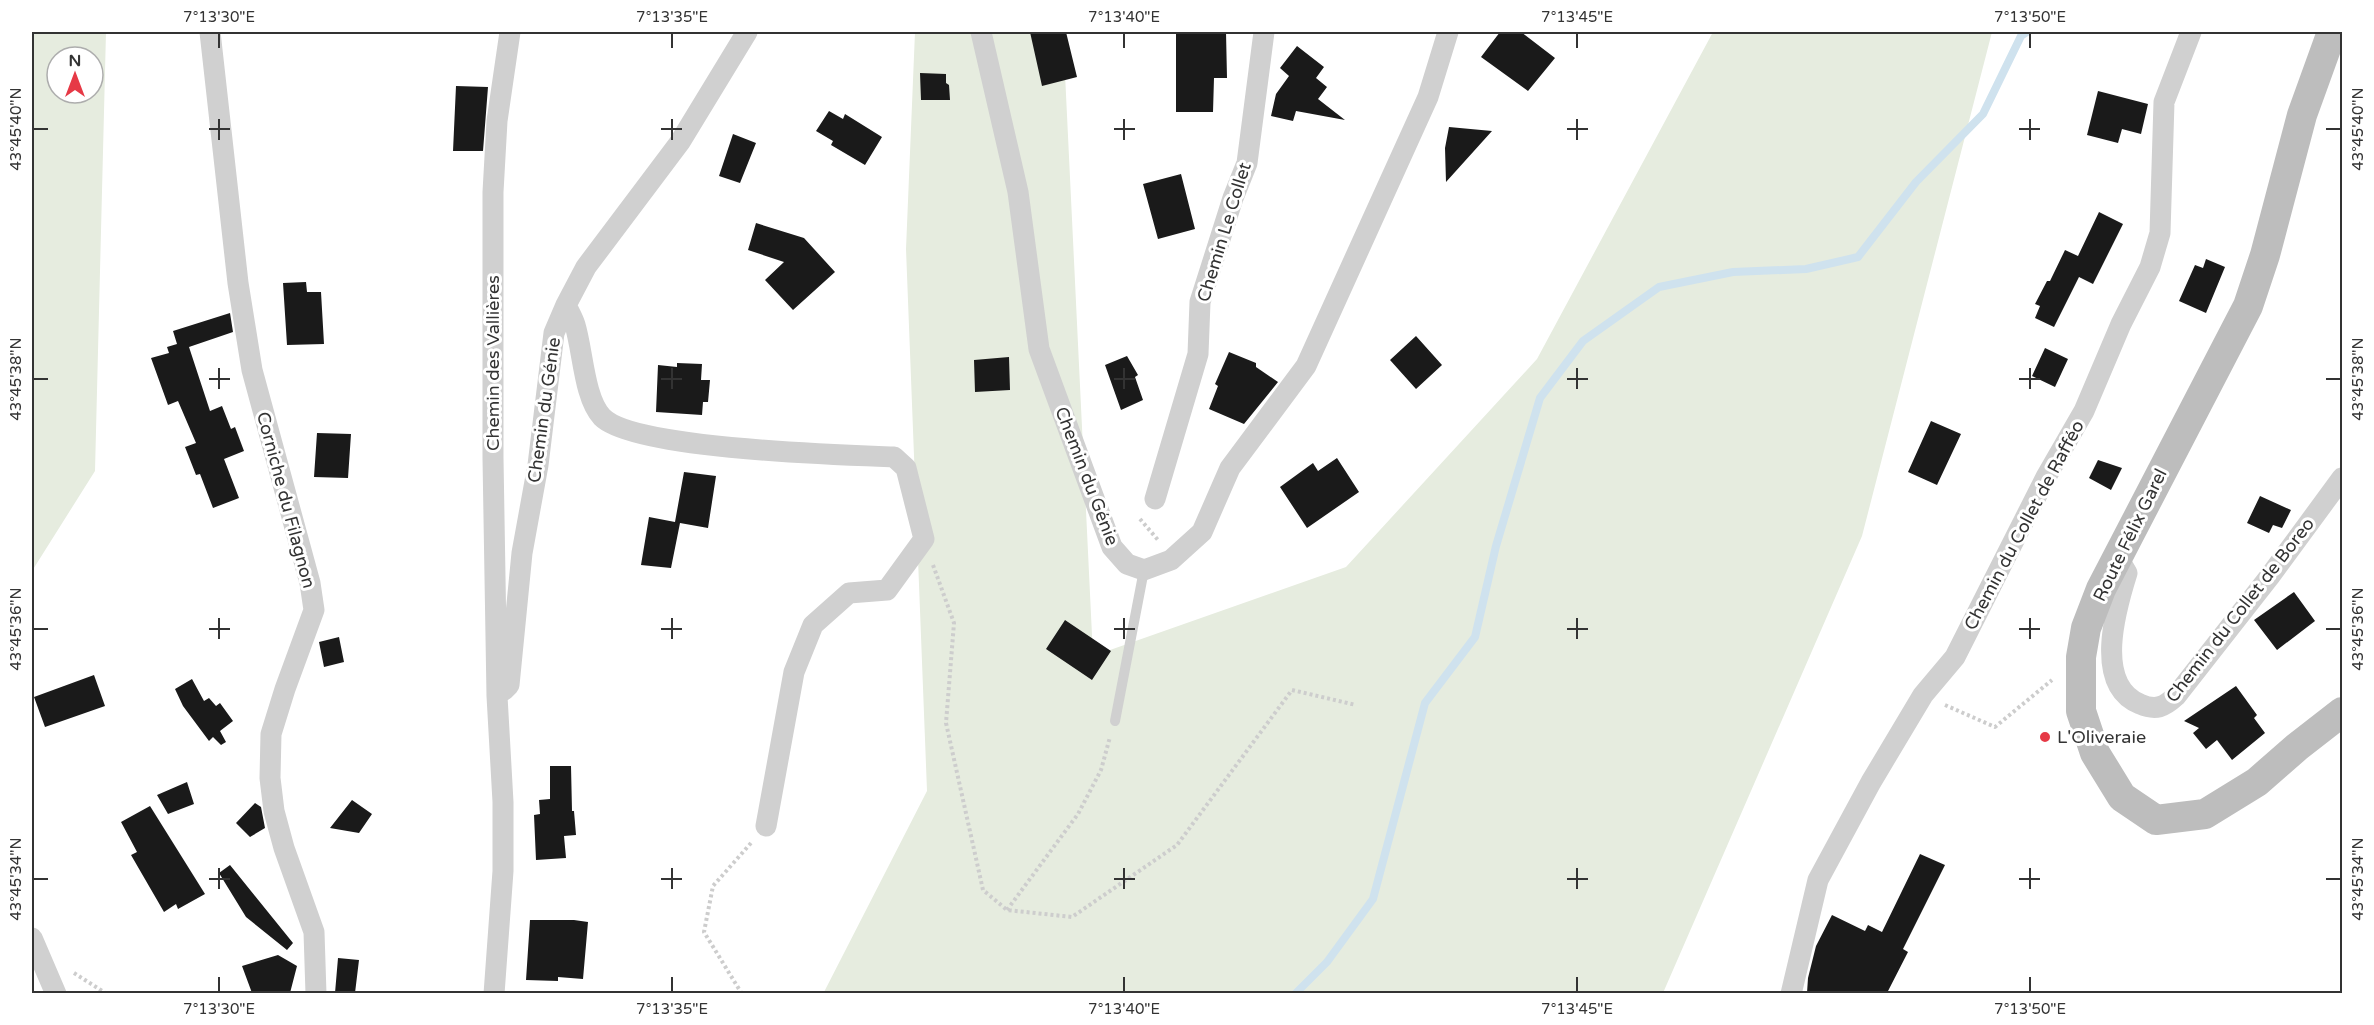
<svg xmlns="http://www.w3.org/2000/svg" width="2374" height="1025" viewBox="0 0 2374 1025" font-family="'Varela Round',sans-serif">
  <style>
    .green { fill: #e6ecdf; fill-rule: evenodd }
    .lines { fill: none; stroke-linecap: round; stroke-linejoin: round }
    .stream { stroke: #cfe2ee; stroke-width: 8 }
    .building { fill: #1a1a1a }
    .path { stroke: #cdcdcd; stroke-width: 4; stroke-dasharray: 3 3; stroke-linecap: butt }
    .lane { stroke: #d0d0d0; stroke-width: 10 }
    .street { stroke: #d0d0d0; stroke-width: 21 }
    .secondary { stroke: #bdbdbd; stroke-width: 30 }
    .ticks { fill: none; stroke: #333; stroke-width: 2 }
    .poi-dot { fill: #e63946; stroke: #fff; stroke-width: 2 }
    .labels { text-anchor: middle; dominant-baseline: central; stroke-width: 6; stroke-linejoin: round; paint-order: stroke }
    .street-label { font-size: 18px; fill: #333; stroke: #fff }
    .poi-label { font-size: 18px; fill: #333; stroke: #fff; text-anchor: start }
    .neatline { fill: none; stroke: #333; stroke-width: 2 }
    .ticks-label { font-size: 15px; text-anchor: middle; fill: #333 }
  </style>
  <rect width="100%" height="100%" fill="#fff"/>
  <path class="green" d="M 32,32 L 106,32 L 95,471 L 32,571 ZM 57,57 L 93,57 L 93,93 L 57,93 Z
    M 915,32 L 1063,32 L 1093,656 L 1346,567 L 1537,359 L 1713,32 L 1992,32 L 1862,536 L 1663,993 L 823,994 L 927,791 L 906,249 Z"/>
  <g class="lines">
    <path class="stream" d="M 1295,994 L 1327,962 L 1373,899 L 1425,703 L 1475,637 L 1496,546 L 1540,398 L 1583,341 L 1659,287 L 1733,272 L 1806,269 L 1858,257 L 1916,182 L 1983,114 L 2021,36 L 2027,32"/>
  </g>
  <path class="building" d="M 1030,32 L 1066,32 L 1077,77 L 1042,86 Z
    M 1176,32 L 1226,32 L 1227,78 L 1214,78 L 1213,112 L 1176,112 Z
    M 1500,32 L 1521,32 L 1555,58 L 1528,91 L 1481,57 Z
    M 1297,46 L 1324,67 L 1316,78 L 1327,87 L 1318,99 L 1345,120 L 1296,111 L 1293,121 L 1271,116 L 1276,94 L 1289,76 L 1280,68 Z
    M 920,73 L 946,74 L 946,83 L 949,85 L 950,100 L 921,100 Z
    M 456,86 L 488,87 L 483,151 L 453,151 Z
    M 2098,91 L 2148,104 L 2141,134 L 2122,129 L 2118,143 L 2087,135 Z
    M 829,111 L 843,119 L 845,114 L 882,137 L 865,165 L 831,145 L 833,141 L 816,131 Z
    M 1449,127 L 1492,131 L 1446,182 L 1445,148 Z
    M 733,134 L 756,143 L 740,183 L 719,176 Z
    M 1181,174 L 1195,229 L 1158,239 L 1143,184 Z
    M 2099,212 L 2123,224 L 2093,284 L 2079,277 L 2054,327 L 2035,318 L 2040,306 L 2035,304 L 2047,281 L 2050,281 L 2065,250 L 2078,256 Z
    M 756,223 L 804,238 L 835,272 L 793,310 L 765,280 L 784,262 L 748,250 Z
    M 2206,259 L 2225,267 L 2206,313 L 2179,301 L 2195,265 L 2203,268 Z
    M 306,282 L 307,292 L 321,292 L 324,344 L 287,345 L 283,283 Z
    M 230,313 L 233,332 L 189,347 L 210,411 L 222,406 L 231,429 L 235,427 L 244,451 L 224,459 L 239,498 L 213,508 L 200,474 L 196,475 L 185,447 L 196,443 L 178,401 L 168,405 L 151,358 L 169,353 L 167,347 L 177,344 L 173,331 Z
    M 1416,336 L 1442,365 L 1416,389 L 1390,360 Z
    M 2045,348 L 2068,359 L 2055,387 L 2032,376 Z
    M 1229,352 L 1256,363 L 1256,367 L 1278,382 L 1244,424 L 1209,409 L 1218,386 L 1215,384 Z
    M 1127,356 L 1138,375 L 1135,377 L 1143,400 L 1121,410 L 1105,365 Z
    M 1009,357 L 1010,390 L 975,392 L 974,360 Z
    M 677,363 L 702,364 L 701,380 L 710,380 L 708,402 L 703,402 L 702,415 L 656,412 L 658,365 L 677,367 Z
    M 1931,421 L 1961,434 L 1937,485 L 1908,472 Z
    M 317,433 L 351,434 L 348,478 L 314,477 Z
    M 1337,458 L 1359,492 L 1307,528 L 1280,487 L 1313,463 L 1318,471 Z
    M 2098,460 L 2122,468 L 2111,490 L 2089,478 Z
    M 684,472 L 716,476 L 708,528 L 680,523 L 671,568 L 641,565 L 649,517 L 675,522 Z
    M 2260,496 L 2291,510 L 2282,528 L 2273,525 L 2269,533 L 2247,523 Z
    M 2294,592 L 2315,621 L 2277,650 L 2254,620 Z
    M 1065,620 L 1111,651 L 1092,680 L 1046,649 Z
    M 339,637 L 344,662 L 324,667 L 319,642 Z
    M 94,675 L 105,706 L 45,727 L 34,697 Z
    M 192,679 L 204,701 L 209,698 L 216,706 L 220,703 L 233,721 L 220,731 L 226,742 L 221,745 L 213,737 L 209,741 L 183,706 L 175,689 Z
    M 2236,686 L 2257,715 L 2254,718 L 2265,733 L 2232,760 L 2217,740 L 2206,749 L 2193,733 L 2199,728 L 2184,721 Z
    M 550,766 L 571,766 L 572,811 L 574,811 L 576,835 L 564,836 L 566,858 L 536,860 L 534,815 L 540,814 L 539,800 L 550,799 Z
    M 187,782 L 194,804 L 168,814 L 157,795 Z
    M 352,800 L 372,814 L 359,833 L 330,828 Z
    M 255,803 L 261,807 L 265,828 L 250,837 L 236,823 Z
    M 150,806 L 205,894 L 178,909 L 176,904 L 164,912 L 131,855 L 137,852 L 121,822 Z
    M 1920,854 L 1945,865 L 1903,949 L 1908,952 L 1887,993 L 1807,993 L 1808,978 L 1816,946 L 1832,915 L 1865,931 L 1868,925 L 1882,932 Z
    M 230,865 L 293,943 L 287,950 L 246,917 L 219,873 Z
    M 530,920 L 574,920 L 588,922 L 583,979 L 558,977 L 558,981 L 526,980 Z
    M 278,955 L 297,966 L 290,993 L 252,993 L 242,966 Z
    M 338,958 L 359,960 L 355,993 L 335,993 Z"/>
  <g class="lines">
    <path class="path" d="M 1140,519 L 1158,540
      M 933,565 L 954,623 L 946,723 L 983,890 L 1007,910 L 1072,917 L 1177,845 L 1292,690 L 1356,705
      M 1945,705 L 1995,727 L 2052,680
      M 1007,910 L 1078,814 L 1101,770 L 1110,737
      M 74,973 L 107,994
      M 742,994 L 704,932 L 713,886 L 751,843"/>
    <path class="lane" d="M 1115,721 L 1144,570"/>
    <path class="street" d="M 210,32 L 238,283 L 252,370 L 310,583 L 314,610 L 285,689 L 271,734 L 270,778 L 274,811 L 284,848 L 314,932 L 316,994
      M 981,32 L 1018,192 L 1039,349 L 1112,547 L 1127,564 L 1144,570 L 1171,560 L 1202,532 L 1230,468 L 1306,366 L 1428,97 L 1448,32
      M 566,305 C 569,312 573,318 575,325 C 583,351 584,398 602,417 C 633,449 843,455 894,457 L 906,468 L 924,539 L 887,590 L 849,593 L 813,625 L 794,672 L 766,826
      M 1155,499 L 1198,354 L 1200,302 L 1233,198 L 1247,163 L 1264,32
      M 2117,556 L 2127,573 C 2116,608 2093,685 2140,704 C 2156,711 2164,707 2176,696 L 2270,576 L 2342,478
      M 504,690 L 509,685 L 522,553 L 538,465 L 554,333 L 566,305 L 586,267 L 680,142 L 747,32
      M 32,938 L 56,994
      M 494,994 L 503,871 L 503,802 L 497,696 L 493,458 L 493,192 L 497,121 L 510,32
      M 1791,994 L 1818,880 L 1871,782 L 1923,695 L 1955,657 L 2046,477 L 2084,411 L 2121,324 L 2150,267 L 2160,233 L 2164,102 L 2191,32"/>
    <path class="secondary" d="M 2332,32 L 2302,115 L 2265,255 L 2248,306 L 2101,589 L 2086,628 L 2081,657 L 2081,711 L 2095,753 L 2122,797 L 2156,820 L 2205,814 L 2257,782 L 2297,747 L 2342,712"/>
  </g>
  <path class="ticks" d="M 219,33 L 219,48M 672,33 L 672,48M 1124,33 L 1124,48M 1577,33 L 1577,48M 2030,33 L 2030,48M 219,119 L 219,140M 672,119 L 672,140M 1124,119 L 1124,140M 1577,119 L 1577,140M 2030,119 L 2030,140M 33,129 L 48,129M 209,129 L 230,129M 661,129 L 682,129M 1114,129 L 1135,129M 1567,129 L 1588,129M 2019,129 L 2040,129M 2326,129 L 2341,129M 219,368 L 219,389M 672,368 L 672,389M 1124,368 L 1124,389M 1577,368 L 1577,389M 2030,368 L 2030,389M 33,379 L 48,379M 209,379 L 230,379M 661,379 L 682,379M 1114,379 L 1135,379M 1567,379 L 1588,379M 2019,379 L 2040,379M 2326,379 L 2341,379M 219,618 L 219,639M 672,618 L 672,639M 1124,618 L 1124,639M 1577,618 L 1577,639M 2030,618 L 2030,639M 33,629 L 48,629M 209,629 L 230,629M 661,629 L 682,629M 1114,629 L 1135,629M 1567,629 L 1588,629M 2019,629 L 2040,629M 2326,629 L 2341,629M 219,868 L 219,889M 672,868 L 672,889M 1124,868 L 1124,889M 1577,868 L 1577,889M 2030,868 L 2030,889M 33,879 L 48,879M 209,879 L 230,879M 661,879 L 682,879M 1114,879 L 1135,879M 1567,879 L 1588,879M 2019,879 L 2040,879M 2326,879 L 2341,879M 219,977 L 219,992M 672,977 L 672,992M 1124,977 L 1124,992M 1577,977 L 1577,992M 2030,977 L 2030,992"/>
  <circle class="poi-dot" cx="2045" cy="737" r="6"/>
  <g class="labels">
    <g class="street-label">
      <text transform="translate(1224 232) rotate(-73)">Chemin Le Collet</text>
      <text transform="translate(493 363) rotate(-90)">Chemin des Vallières</text>
      <text transform="translate(544 410) rotate(-82)">Chemin du Génie</text>
      <text transform="translate(1087 476) rotate(69)">Chemin du Génie</text>
      <text transform="translate(286 500) rotate(75)">Corniche du Filagnon</text>
      <text transform="translate(2024 525) rotate(-62)">Chemin du Collet de Rafféo</text>
      <text transform="translate(2130 535) rotate(-64)">Route Félix Garel</text>
      <text transform="translate(2240 610) rotate(-52)">Chemin du Collet de Boreo</text>
    </g>
    <g class="poi-label">
      <text x="2057" y="737">L'Oliveraie</text>
    </g>
  </g>
  <rect width="2374" height="1025" fill="none" stroke="#ffffff" stroke-width="66"/>
  <g transform="translate(75 75)"><circle r="28" fill="#ffffff" stroke="#adadad" stroke-width="1.5"/>
  <path d="M0-4.5L10 22L0 15L-10 22Z" fill="#e63946"/>
  <text y="-9" font-size="16" font-weight="bold" text-anchor="middle" fill="#333333">N</text>
  </g>
  <rect x="33" y="33" width="2308" height="959" class="neatline"/>
  <g class="ticks-label">
    <text x="219" y="22">7°13'30"E</text>
    <text x="672" y="22">7°13'35"E</text>
    <text x="1124" y="22">7°13'40"E</text>
    <text x="1577" y="22">7°13'45"E</text>
    <text x="2030" y="22">7°13'50"E</text>
    <text transform="translate(16 129) rotate(-90)" y="5">43°45'40"N</text>
    <text transform="translate(2358 129) rotate(-90)" y="5">43°45'40"N</text>
    <text transform="translate(16 379) rotate(-90)" y="5">43°45'38"N</text>
    <text transform="translate(2358 379) rotate(-90)" y="5">43°45'38"N</text>
    <text transform="translate(16 629) rotate(-90)" y="5">43°45'36"N</text>
    <text transform="translate(2358 629) rotate(-90)" y="5">43°45'36"N</text>
    <text transform="translate(16 879) rotate(-90)" y="5">43°45'34"N</text>
    <text transform="translate(2358 879) rotate(-90)" y="5">43°45'34"N</text>
    <text x="219" y="1014">7°13'30"E</text>
    <text x="672" y="1014">7°13'35"E</text>
    <text x="1124" y="1014">7°13'40"E</text>
    <text x="1577" y="1014">7°13'45"E</text>
    <text x="2030" y="1014">7°13'50"E</text>
  </g>
</svg>
